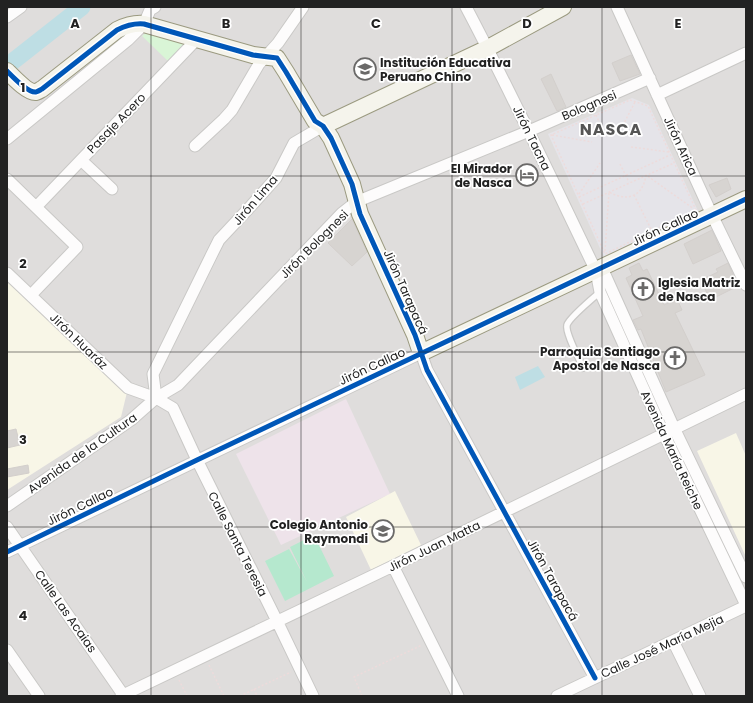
<svg xmlns="http://www.w3.org/2000/svg" width="753" height="703" viewBox="0 0 753 703" font-family="Poppins,sans-serif">
  <style>
    .residential { fill: #dfdddc }
    .industrial { fill: #eee3ea }
    .education { fill: #f8f6e7 }
    .park { fill: #d9f5d6 }
    .pitch { fill: #b5e8ce }
    .plaza { fill: #e5e4e9 }
    .water { fill: #bedee4 }
    .lines { fill: none; stroke-linecap: round; stroke-linejoin: round }
    .river { stroke: #bedee4; stroke-width: 17 }
    .building { fill: #d7d4d1; stroke: #d3cfcc }
    .lane-casing { stroke: #c9c8c6; stroke-width: 8 }
    .street-casing { stroke: #c9c8c6; stroke-width: 13 }
    .secondary-casing { stroke: #9b9a80; stroke-width: 18 }
    .path { stroke: #eddbdb; stroke-width: 1.5; stroke-dasharray: 2 2; stroke-linecap: butt }
    .lane { stroke: #fdfcfc; stroke-width: 5.5 }
    .street { stroke: #fdfcfc; stroke-width: 11 }
    .secondary { stroke: #f5f4ec; stroke-width: 16 }
    .cycleway-casing { stroke: #fff; stroke-width: 8 }
    .cycleway { stroke: #0057b8; stroke-width: 5 }
    .grid { fill: none; stroke: #222; stroke-width: 1; stroke-opacity: 0.55 }
    .labels { text-anchor: middle; dominant-baseline: central; stroke-width: 3.5; stroke-linejoin: round; paint-order: stroke }
    .poi-label { font-size: 12px; font-weight: bold; fill: #222; stroke: #fff; text-anchor: end }
    .street-label { font-size: 12px; fill: #222; stroke: #fff }
    .district-label { font-size: 16px; font-weight: bold; letter-spacing: 1px; fill: #555; stroke: #fff }
    .grid-label { font-size: 13px; text-anchor: middle; font-weight: bold; fill: #222; stroke: #fff; stroke-width: 3.5; stroke-linejoin: round; paint-order: stroke }
  </style>
  <rect width="100%" height="100%" fill="#f0edea"/>
  <path class="residential" d="M 7,7 L 746,7 L 746,696 L 7,696 Z"/>
  <path class="industrial" d="M 346,399 L 390,494 L 281,545 L 236,454 Z"/>
  <path class="education" d="M 7,282 L 128,388 L 121,417 L 7,490 Z
    M 736,433 L 746,456 L 746,557 L 697,451 Z
    M 395,491 L 421,545 L 371,570 L 346,517 Z"/>
  <path class="park" d="M 147,32 L 187,45 L 170,63 L 142,36 Z"/>
  <path class="pitch" d="M 314,535 L 334,576 L 285,601 L 265,561 L 289,549 L 307,582 L 290,547 Z"/>
  <path class="plaza" d="M 632,98 L 649,105 L 698,211 L 604,257 L 548,134 Z"/>
  <path class="water" d="M 538,366 L 545,377 L 520,390 L 515,377 Z"/>
  <g class="lines">
    <path class="river" d="M 7,66 L 82,7"/>
  </g>
  <path class="building" d="M 631,55 L 640,74 L 620,81 L 612,63 Z
    M 551,74 L 566,107 L 557,111 L 541,79 Z
    M 727,178 L 731,189 L 716,197 L 709,185 Z
    M 352,219 L 367,252 L 352,266 L 328,243 Z
    M 712,230 L 721,251 L 693,264 L 684,244 Z
    M 639,263 L 643,271 L 647,269 L 664,305 L 677,299 L 682,310 L 675,313 L 705,375 L 666,392 L 641,329 L 638,330 L 633,320 L 643,316 L 626,278 L 632,275 L 629,268 Z
    M 728,263 L 738,286 L 710,300 L 701,280 L 718,272 L 716,269 Z
    M 16,429 L 20,445 L 7,448 L 7,431 Z
    M 28,465 L 29,473 L 7,477 L 7,469 Z"/>
  <g class="lines">
    <g class="lane-casing">
      <path id="lane" d="M 583,368 C 580,360 565,333 567,325 C 569,318 593,298 600,292"/>
    </g>
    <g class="street-casing">
      <path id="street" d="M 466,7 C 512,94 553,182 596,271 L 600,292 L 664,434 L 746,605
        M 617,7 L 712,215 L 746,285
        M 7,17 L 21,7
        M 657,95 L 746,53
        M 7,139 L 128,40 L 144,24 L 150,10 L 155,7
        M 195,146 L 224,119 L 232,110 L 259,64 L 278,43 L 303,7
        M 81,160 L 112,189
        M 7,179 L 77,247 L 31,295
        M 36,207 L 197,39
        M 602,268 L 674,428 L 746,577
        M 7,273 L 128,388 L 156,398 L 173,408 L 197,460 L 277,621 L 313,696
        M 156,398 L 153,374 L 212,254 L 219,240 L 249,208 L 276,178 L 294,143 L 323,126
        M 7,506 L 131,420 L 156,398 L 178,385 L 342,213 L 356,202 L 529,131 L 650,78
        M 7,527 L 124,696
        M 7,552 L 421,353 L 427,370 L 595,678
        M 393,566 L 458,696
        M 673,641 L 700,696
        M 7,650 L 39,696
        M 121,696 L 393,566 L 746,394
        M 557,696 L 746,606"/>
    </g>
    <g class="secondary-casing">
      <path id="secondary" d="M 7,71 C 13,77 28,93 36,92 C 39,91 40,90 42,89 L 117,30 C 127,25 134,23 144,24 L 253,55 L 277,58 L 286,72 L 315,121 L 323,126 L 331,138 L 352,184 L 360,214 L 415,335 L 421,353 L 746,199
        M 323,126 L 488,48 L 563,7"/>
    </g>
    <path class="path" d="M 630,100 L 648,106 L 696,210 L 605,254 L 551,135 Z
      M 596,115 L 602,128
      M 621,129 L 635,102
      M 552,135 L 592,142
      M 631,147 L 669,152
      M 620,164 L 629,182
      M 579,194 L 600,163
      M 634,195 L 651,229
      M 579,197 L 670,155
      M 583,204 L 674,163
      M 605,251 L 609,192 C 627,202 643,197 646,175 L 694,209
      M 209,665 L 224,696
      M 179,680 L 187,696
      M 254,689 L 257,696
      M 240,696 L 291,672
      M 362,696 L 354,677 L 422,645"/>
    <use href="#lane" class="lane"/>
    <use href="#street" class="street"/>
    <use href="#secondary" class="secondary"/>
    <g class="cycleway-casing">
      <path id="cycleway" d="M 7,71 C 13,77 28,93 36,92 C 39,91 40,90 42,89 L 117,30 C 127,25 134,23 144,24 L 253,55 L 277,58 L 286,72 L 315,121 L 323,126 L 331,138 L 352,184 L 360,214 L 415,335 L 427,370 L 595,678
        M 7,552 L 197,460 L 746,199"/>
    </g>
    <use href="#cycleway" class="cycleway"/>
  </g>
  <path class="grid" d="M 151,7 L 151,696M 301,7 L 301,696M 452,7 L 452,696M 602,7 L 602,696M 7,176 L 746,176M 7,352 L 746,352M 7,527 L 746,527"/>
  <defs>
    <g id="school-ring" transform="scale(1.15)"><circle r="9.5" fill="#fff" stroke="#6a6968" stroke-width="1.5"/><path d="M0-5L7-2L0 1L-7-2ZM-4 1L0 2.5L4 1V4Q0 6-4 4Z" fill="#6a6968"/></g>
    <g id="hotel-ring" transform="scale(1.15)"><circle r="9.5" fill="#fff" stroke="#6a6968" stroke-width="1.5"/><path d="M-6-4.5h1.5V1H6V5H4.5V3h-9V5H-6ZM-4 0a1.8 1.8 0 1 1 3.6 0ZM.5 0V-2.5h3Q6-2.5 6 0Z" fill="#6a6968"/></g>
    <g id="church-ring" transform="scale(1.15)"><circle r="9.5" fill="#fff" stroke="#6a6968" stroke-width="1.5"/><path d="M-1.2-6h2.4v3.5h3.3v2.4h-3.3V6h-2.4V-.1h-3.3v-2.4h3.3Z" fill="#6a6968"/></g>
  </defs>
  <g fill-rule="evenodd">
    <use href="#school-ring" x="365" y="69"/>
    <use href="#hotel-ring" x="527" y="175"/>
    <use href="#church-ring" x="643" y="289"/>
    <use href="#church-ring" x="675" y="358"/>
    <use href="#school-ring" x="383" y="531"/>
  </g>
  <g class="labels">
    <g class="poi-label">
      <text x="380" y="62" text-anchor="start">Institución Educativa<tspan x="380" dy="14">Peruano Chino</tspan></text>
      <text x="512" y="168">El Mirador<tspan x="512" dy="14">de Nasca</tspan></text>
      <text x="658" y="282" text-anchor="start">Iglesia Matriz<tspan x="658" dy="14">de Nasca</tspan></text>
      <text x="660" y="351">Parroquia Santiago<tspan x="660" dy="14">Apostol de Nasca</tspan></text>
      <text x="368" y="524">Colegio Antonio<tspan x="368" dy="14">Raymondi</tspan></text>
    </g>
    <g class="street-label">
      <text transform="translate(589 105) rotate(-23)">Bolognesi</text>
      <text transform="translate(116 123) rotate(-46)">Pasaje Acero</text>
      <text transform="translate(532 138) rotate(64)">Jirón Tacna</text>
      <text transform="translate(681 146) rotate(65)">Jirón Arica</text>
      <text transform="translate(255 200) rotate(-49)">Jirón Lima</text>
      <text transform="translate(665 227) rotate(-25)">Jirón Callao</text>
      <text transform="translate(314 244) rotate(-45)">Jirón Bolognesi</text>
      <text transform="translate(406 292) rotate(66)">Jirón Tarapacá</text>
      <text transform="translate(79 341) rotate(44)">Jirón Huaráz</text>
      <text transform="translate(372 366) rotate(-25)">Jirón Callao</text>
      <text transform="translate(672 450) rotate(65)">Avenida María Reiche</text>
      <text transform="translate(82 453) rotate(-35)">Avenida de la Cultura</text>
      <text transform="translate(80 506) rotate(-26)">Jirón Callao</text>
      <text transform="translate(238 544) rotate(63)">Calle Santa Teresia</text>
      <text transform="translate(434 546) rotate(-26)">Jirón Juan Matta</text>
      <text transform="translate(553 580) rotate(61)">Jirón Tarapacá</text>
      <text transform="translate(66 611) rotate(55)">Calle Las Acaias</text>
      <text transform="translate(662 646) rotate(-25)">Calle José María Mejia</text>
    </g>
    <g class="district-label">
      <text x="611" y="129">NASCA</text>
    </g>
  </g>
  <g class="grid-label">
    <text x="75" y="28">A</text>
    <text x="226" y="28">B</text>
    <text x="376" y="28">C</text>
    <text x="527" y="28">D</text>
    <text x="678" y="28">E</text>
    <text x="23" y="92">1</text>
    <text x="23" y="268">2</text>
    <text x="23" y="444">3</text>
    <text x="23" y="620">4</text>
  </g>
  <rect width="753" height="703" fill="none" stroke="#222222" stroke-width="16"/>
</svg>
